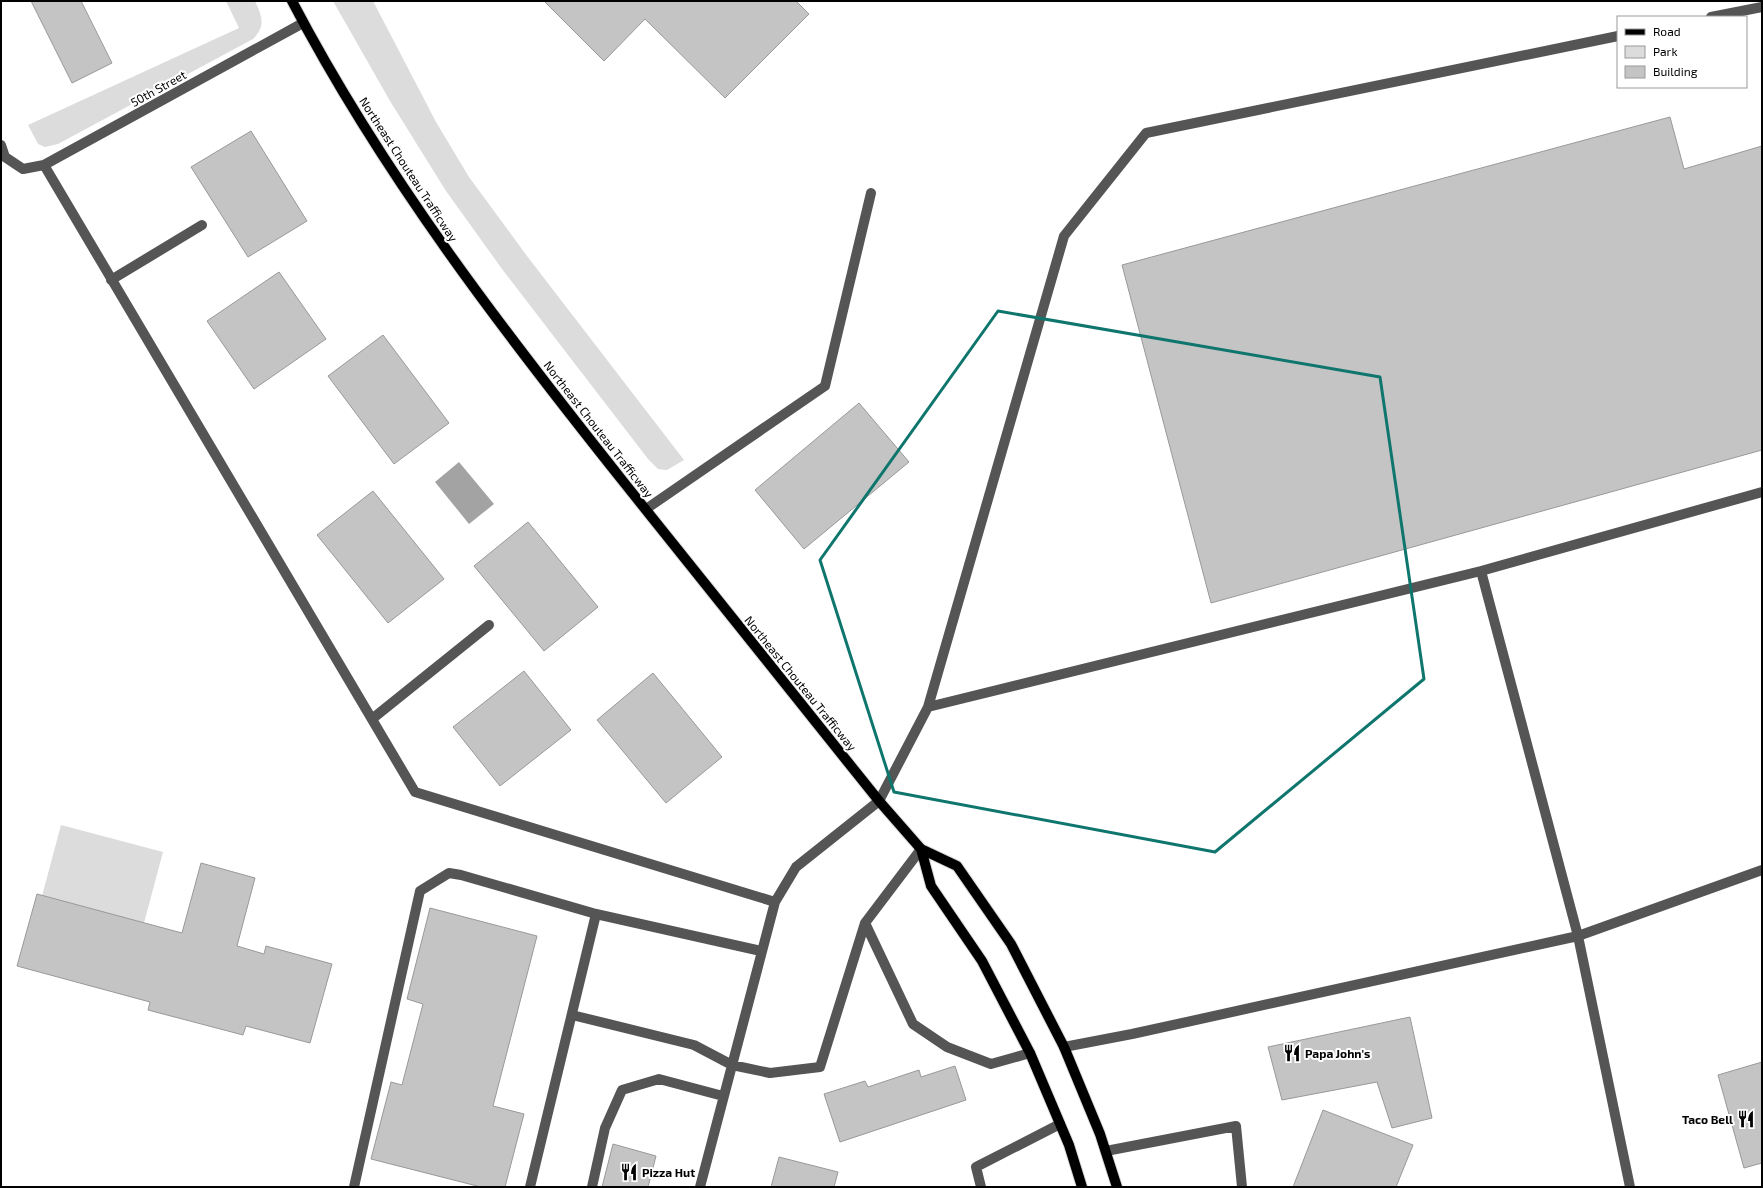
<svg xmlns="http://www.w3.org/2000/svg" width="1763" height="1188" viewBox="0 0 1763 1188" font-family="'Exo 2',sans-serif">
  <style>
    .green { fill: #dcdcdc }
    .water { fill: #a3a3a3 }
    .building { fill: #c4c4c4; stroke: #999 }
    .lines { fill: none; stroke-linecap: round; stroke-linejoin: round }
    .major-casing { stroke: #dbdbdb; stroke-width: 12 }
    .minor { stroke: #555; stroke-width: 10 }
    .major { stroke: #000; stroke-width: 10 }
    .marked { fill: none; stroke: #0f766e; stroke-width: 3; stroke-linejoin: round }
    .labels { text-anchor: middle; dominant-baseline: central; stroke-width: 4; stroke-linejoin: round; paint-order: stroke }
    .street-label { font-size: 12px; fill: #000; stroke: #fff }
    .poi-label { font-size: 12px; font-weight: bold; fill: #000; stroke: #fff; text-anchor: start }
  </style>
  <rect width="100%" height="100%" fill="#fff"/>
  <path class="green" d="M 226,1 L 255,1 C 262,16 266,26 253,39 L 58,144 L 45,147 L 38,144 L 28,125 L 239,28 Z
    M 333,1 L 373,1 L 436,122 L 469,177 L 527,256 L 684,460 L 667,470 L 658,469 L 648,459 L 502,269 L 446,191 L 390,101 Z
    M 61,825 L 163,852 L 144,923 L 42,896 Z"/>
  <path class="water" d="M 459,462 L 494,504 L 469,524 L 435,482 Z"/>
  <path class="building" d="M 31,1 L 81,1 L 112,63 L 72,83 Z
    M 544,1 L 796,1 L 809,14 L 725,98 L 645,19 L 604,61 Z
    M 1670,117 L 1684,169 L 1762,146 L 1762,450 L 1211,603 L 1122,265 Z
    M 251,131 L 307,221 L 248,257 L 191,167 Z
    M 279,272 L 326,339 L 254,389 L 207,321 Z
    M 383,335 L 449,423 L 394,464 L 328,376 Z
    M 859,403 L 909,462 L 804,549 L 755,490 Z
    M 373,491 L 444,579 L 388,623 L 317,535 Z
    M 528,522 L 598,607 L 544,651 L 474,566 Z
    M 524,671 L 571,730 L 500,786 L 453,727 Z
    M 653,673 L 722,757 L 666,803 L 597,720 Z
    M 201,863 L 255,878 L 237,946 L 264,954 L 266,946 L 332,964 L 310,1043 L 246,1026 L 243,1035 L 148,1010 L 150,1002 L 17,966 L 37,894 L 182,933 Z
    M 430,908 L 537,936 L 493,1106 L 524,1114 L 505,1187 L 481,1187 L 371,1159 L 391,1082 L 402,1085 L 423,1004 L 407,999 Z
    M 1410,1017 L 1432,1118 L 1392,1128 L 1377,1082 L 1282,1100 L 1268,1047 Z
    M 1762,1062 L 1762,1163 L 1744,1168 L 1718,1075 Z
    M 955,1066 L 966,1100 L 840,1142 L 824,1094 L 865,1081 L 868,1087 L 919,1070 L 921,1077 Z
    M 1323,1110 L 1413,1145 L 1396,1187 L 1293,1187 Z
    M 613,1144 L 656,1156 L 648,1187 L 602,1187 Z
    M 779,1157 L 838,1172 L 834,1187 L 771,1187 Z"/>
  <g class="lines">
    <g class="major-casing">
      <path id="major" d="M 292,1 C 383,175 504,332 626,485 C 711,591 795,696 879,801 L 921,849 L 957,866 L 1011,944 L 1064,1047 L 1100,1134 L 1117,1187
        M 921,849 L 931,886 L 982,961 L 1030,1053 L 1069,1145 L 1082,1187"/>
    </g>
    <path class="minor" d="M 1711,17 L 1762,7
      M 1,145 L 5,157 L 23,169 L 44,165 L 303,23
      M 44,165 L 415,792 L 775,902 L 700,1187
      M 111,280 L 202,225
      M 646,509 L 825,386 L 871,193
      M 1481,571 L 1578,936 L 1630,1187
      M 928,707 L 1481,571 L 1762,492
      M 372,719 L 489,625
      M 775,902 L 796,867 L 879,801 L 928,707 L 1064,236 L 1146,133 L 1618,36
      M 865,923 L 913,1024 L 947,1047 L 991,1064 L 1030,1053
      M 572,1015 L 694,1045 L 732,1065 L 770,1073 L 820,1067 L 865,923 L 921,849
      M 1064,1047 L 1132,1034 L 1578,936 L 1762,870
      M 1106,1151 L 1236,1126 L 1242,1187
      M 354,1187 L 420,891 L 449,873 L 461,875 L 596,914 L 761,951
      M 530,1187 L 596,914
      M 592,1187 L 605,1128 L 622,1090 L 659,1079 L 723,1096
      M 981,1187 L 976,1167 L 1060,1124"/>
    <use href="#major" class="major"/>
  </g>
  <path class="marked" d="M 998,311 L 1380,377 L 1424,679 L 1215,852 L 894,792 L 820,560 Z"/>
  <defs>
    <g id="restaurant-bare" transform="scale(1.38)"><path d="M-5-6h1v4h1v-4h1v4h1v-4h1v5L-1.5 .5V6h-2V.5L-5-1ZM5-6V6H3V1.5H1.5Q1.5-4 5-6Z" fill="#000" stroke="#fff" stroke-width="2.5" paint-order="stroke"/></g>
  </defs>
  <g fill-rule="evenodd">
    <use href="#restaurant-bare" x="1292" y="1053"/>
    <use href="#restaurant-bare" x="1746" y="1119"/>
    <use href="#restaurant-bare" x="629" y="1172"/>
  </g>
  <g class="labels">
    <g class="street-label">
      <text transform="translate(158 88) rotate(-29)">50th Street</text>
      <text transform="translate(409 169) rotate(57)">Northeast Chouteau Trafficway</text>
      <text transform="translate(599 429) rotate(52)">Northeast Chouteau Trafficway</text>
      <text transform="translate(801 683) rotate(51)">Northeast Chouteau Trafficway</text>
    </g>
    <g class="poi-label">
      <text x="1305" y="1053">Papa John's</text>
      <text x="1733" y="1119" text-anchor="end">Taco Bell</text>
      <text x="642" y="1172">Pizza Hut</text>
    </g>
  </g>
  <rect width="1763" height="1188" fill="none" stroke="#000000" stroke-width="4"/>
  <rect x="1617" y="16" width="130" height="72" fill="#ffffff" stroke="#999999"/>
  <rect x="1625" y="29" width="20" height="6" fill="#000000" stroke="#999999"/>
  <text x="1653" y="36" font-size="12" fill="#000000">Road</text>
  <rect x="1625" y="46" width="20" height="12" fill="#dcdcdc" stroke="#999999"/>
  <text x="1653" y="56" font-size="12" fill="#000000">Park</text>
  <rect x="1625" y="66" width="20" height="12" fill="#c4c4c4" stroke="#999999"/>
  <text x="1653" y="76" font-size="12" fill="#000000">Building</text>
</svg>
